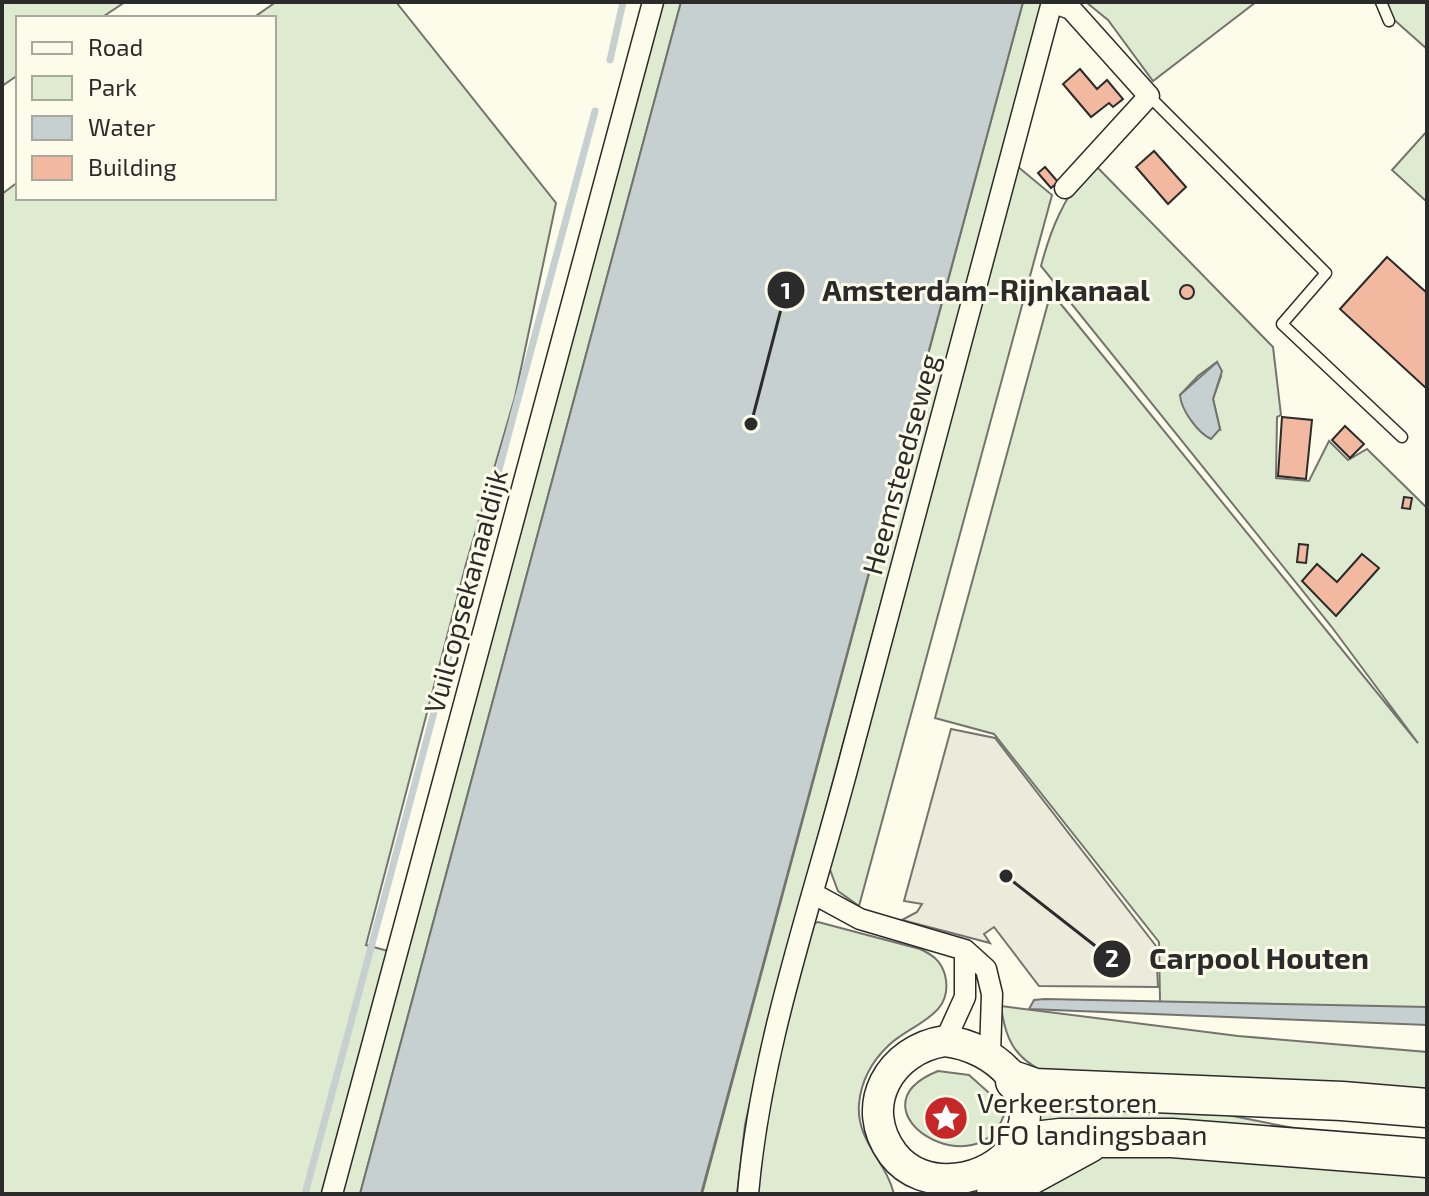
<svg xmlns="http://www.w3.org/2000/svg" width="1429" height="1196" viewBox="0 0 1429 1196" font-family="'Exo 2',sans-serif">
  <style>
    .green { fill: #deebd1; stroke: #74746e; stroke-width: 2; fill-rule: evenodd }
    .parking { fill: #eceadb; stroke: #74746e; stroke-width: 2 }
    .water { fill: #c7d0d0; stroke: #74746e; stroke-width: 2 }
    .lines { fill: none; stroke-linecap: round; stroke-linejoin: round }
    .stream { stroke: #c7d0d0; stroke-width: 7 }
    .building { fill: #f2b8a0; stroke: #2b2b2b; stroke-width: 2 }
    .service-casing { stroke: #2b2b2b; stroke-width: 13 }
    .minor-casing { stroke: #2b2b2b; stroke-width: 23 }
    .secondary-casing { stroke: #2b2b2b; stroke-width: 33 }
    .motorway-casing { stroke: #2b2b2b; stroke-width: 41 }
    .service { stroke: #fdfbea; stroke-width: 10 }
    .minor { stroke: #fdfbea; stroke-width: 20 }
    .secondary { stroke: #fdfbea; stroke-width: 30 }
    .motorway { stroke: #fdfbea; stroke-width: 38 }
    .labels { text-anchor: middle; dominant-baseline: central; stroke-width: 6; stroke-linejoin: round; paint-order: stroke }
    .street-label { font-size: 28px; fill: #2b2b2b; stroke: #fdfbea }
    .poi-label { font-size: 28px; fill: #2b2b2b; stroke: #fdfbea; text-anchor: start }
    .leader { fill: none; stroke: #2b2b2b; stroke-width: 3 }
    .callout-dot { fill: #2b2b2b; stroke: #fdfbea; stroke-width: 3 }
    .mark-label { font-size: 24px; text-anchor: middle; font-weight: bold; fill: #fff }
    .callout-label { font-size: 30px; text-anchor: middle; font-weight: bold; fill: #2b2b2b; stroke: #fdfbea; stroke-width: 6; stroke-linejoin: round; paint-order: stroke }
  </style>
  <rect width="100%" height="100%" fill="#fdfbea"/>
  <path class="green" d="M 2,2 L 125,2 L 101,18 L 18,18 L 18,75 L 2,86 Z
    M 276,2 L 396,2 L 556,203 L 515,397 L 466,564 L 366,945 L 388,951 L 323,1194 L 2,1194 L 2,194 L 18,182 L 18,198 L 274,198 L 274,18 L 253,18 Z
    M 661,2 L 681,2 L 360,1194 L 340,1194 Z
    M 1023,2 L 1043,2 L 767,1026 L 745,1125 L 737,1194 L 702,1194 Z
    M 1086,2 L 1256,2 L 1153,81 L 1108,20 Z
    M 1374,2 L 1427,2 L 1427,49 Z
    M 1427,131 L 1427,202 L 1392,170 Z
    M 1017,166 L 1052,195 L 859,906 L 838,891 L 829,867 Z
    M 1098,168 L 1273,347 L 1281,415 L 1277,417 L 1276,478 L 1309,481 L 1329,441 L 1348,460 L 1367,449 L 1427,508 L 1427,1009 L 1160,1002 L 1159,942 L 994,734 L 935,718 L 1051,292 L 1418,743 L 1331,626 L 1041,266 C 1051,228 1063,201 1087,169 ZM 1217,362 L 1221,376 L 1213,399 L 1220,429 L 1180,395 L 1198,376 Z
    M 818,922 L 920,949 C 933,955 941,961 945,975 C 955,1016 912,1023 889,1045 C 872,1061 861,1081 859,1104 C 856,1141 886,1161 894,1194 L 756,1194 C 763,1102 789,1012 813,924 Z
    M 1001,1006 L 1238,1036 L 1427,1052 L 1427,1095 L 1042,1071 C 1013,1056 1005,1037 1001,1006 Z
    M 938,1071 L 969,1075 L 1006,1108 C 985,1196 842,1110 938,1071 Z
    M 1039,1104 L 1202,1110 L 1293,1128 L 1035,1129 Z
    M 1114,1154 L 1427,1166 L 1427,1194 L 1012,1194 L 1085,1160 Z"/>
  <path class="parking" d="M 951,729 L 995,738 L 1156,946 L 1158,987 L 1039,986 L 994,927 L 984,934 L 990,943 L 902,920 L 917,912 L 922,904 L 904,901 Z"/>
  <path class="water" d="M 681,2 L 1023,2 L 701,1194 L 360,1194 Z
    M 1217,362 L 1222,371 L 1213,399 L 1220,429 L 1211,439 C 1198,433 1181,410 1180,395 Z
    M 1045,999 L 1427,1007 L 1427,1025 L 1029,1009 L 1034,1000 Z"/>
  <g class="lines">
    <path class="stream" d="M 610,60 L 623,2
      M 305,1194 L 595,111"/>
  </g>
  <path class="building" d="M 1080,69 L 1097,89 L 1107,80 L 1123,99 L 1113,107 L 1109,103 L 1091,117 L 1063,84 Z
    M 1154,151 L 1186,187 L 1168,204 L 1136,167 Z
    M 1045,167 L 1058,182 L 1051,188 L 1038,173 Z
    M 1387,257 L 1427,293 L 1427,389 L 1340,309 Z
    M1180 292a7 7 0 1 1 14 0a7 7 0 1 1-14 0Z
    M 1282,417 L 1312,420 L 1306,479 L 1278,476 Z
    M 1345,426 L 1364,444 L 1350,458 L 1332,440 Z
    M 1404,497 L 1412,498 L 1410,509 L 1402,508 Z
    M 1299,544 L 1308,545 L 1306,563 L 1297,562 Z
    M 1362,554 L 1379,568 L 1336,616 L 1302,581 L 1317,564 L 1337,582 Z"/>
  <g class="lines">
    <g class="service-casing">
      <path id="service" d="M 1381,2 L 1389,21
        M 1149,96 L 1326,273 L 1282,324 L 1402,437"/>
    </g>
    <g class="minor-casing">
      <path id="minor" d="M 1051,2 L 1071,9 L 1149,96 L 1065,188
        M 814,894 L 860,919 L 965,950 L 986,969 L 992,994 L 990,1054
        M 945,1041 L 965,997 L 965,950
        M 332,1194 L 653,2
        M 748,1194 C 761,1044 813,901 851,755 C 918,504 985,253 1052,2"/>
    </g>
    <g class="secondary-casing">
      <path id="secondary" d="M 945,1041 C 994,1046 1048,1093 1015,1145 C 990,1183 923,1194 893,1154 C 857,1106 890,1049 945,1041 Z"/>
    </g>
    <g class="motorway-casing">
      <path id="motorway" d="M 1015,1081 L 1035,1088 L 1342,1101 L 1427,1108
        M 1016,1143 L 1060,1138 L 1172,1138 L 1427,1158
        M 996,1194 L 1089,1143"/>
    </g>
    <use href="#service" class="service"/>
    <use href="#minor" class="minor"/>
    <use href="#secondary" class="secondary"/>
    <use href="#motorway" class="motorway"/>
  </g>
  <defs>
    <g id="sight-disc" transform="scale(2.3)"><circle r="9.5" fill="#c62828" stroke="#fdfbea"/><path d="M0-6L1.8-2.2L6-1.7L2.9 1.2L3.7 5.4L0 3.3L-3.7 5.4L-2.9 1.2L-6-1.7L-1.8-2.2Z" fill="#fff"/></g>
  </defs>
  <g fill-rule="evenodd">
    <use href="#sight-disc" x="946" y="1118"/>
  </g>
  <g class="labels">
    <g class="street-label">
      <text transform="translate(900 464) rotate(-75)">Heemsteedseweg</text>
      <text transform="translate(465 591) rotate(-75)">Vuilcopsekanaaldijk</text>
    </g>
    <g class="poi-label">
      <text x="977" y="1102">Verkeerstoren<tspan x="977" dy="32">UFO landingsbaan</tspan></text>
    </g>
  </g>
  <path class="leader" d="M751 424L786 290M1006 876L1112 959"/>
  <g class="callout-dot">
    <circle cx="751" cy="424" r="8"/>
    <circle cx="1006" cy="876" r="8"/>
    <circle cx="786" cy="290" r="20"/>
    <circle cx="1112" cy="959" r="20"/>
  </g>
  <g class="mark-label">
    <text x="786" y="299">1</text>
    <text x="1112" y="967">2</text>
  </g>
  <g class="callout-label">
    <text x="986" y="301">Amsterdam-Rijnkanaal</text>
    <text x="1259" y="969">Carpool Houten</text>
  </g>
  <rect width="1429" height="1196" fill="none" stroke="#2b2b2b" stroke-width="8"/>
  <rect x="16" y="16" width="260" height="184" fill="#fdfbea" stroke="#a9a89e" stroke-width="2"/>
  <rect x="32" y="42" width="40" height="12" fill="#fdfbea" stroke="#a9a89e" stroke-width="2"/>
  <text x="88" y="56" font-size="24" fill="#2b2b2b">Road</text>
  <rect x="32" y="76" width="40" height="24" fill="#deebd1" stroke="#a9a89e" stroke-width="2"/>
  <text x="88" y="96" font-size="24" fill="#2b2b2b">Park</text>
  <rect x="32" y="116" width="40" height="24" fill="#c7d0d0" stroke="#a9a89e" stroke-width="2"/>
  <text x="88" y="136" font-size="24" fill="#2b2b2b">Water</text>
  <rect x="32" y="156" width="40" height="24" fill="#f2b8a0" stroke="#a9a89e" stroke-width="2"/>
  <text x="88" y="176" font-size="24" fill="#2b2b2b">Building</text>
</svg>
